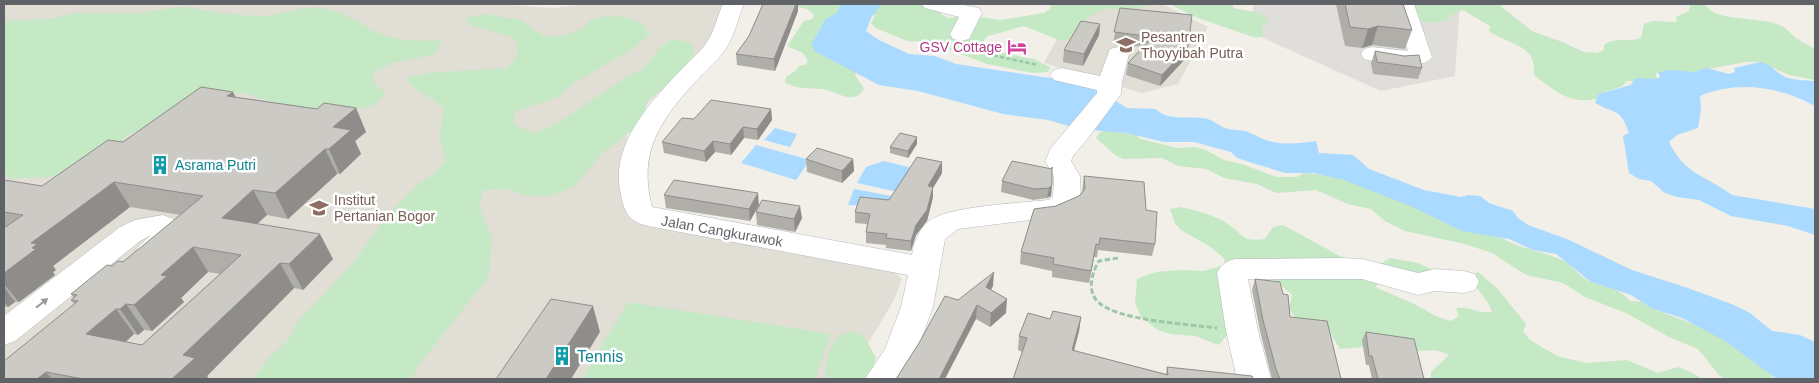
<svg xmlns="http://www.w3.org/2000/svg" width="1819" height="383" viewBox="0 0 1819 383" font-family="Helvetica,sans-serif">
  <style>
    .industrial { fill: #e0deda }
    .education { fill: #e1ded6 }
    .green { fill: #c5e8c5 }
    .water { fill: #aadaff }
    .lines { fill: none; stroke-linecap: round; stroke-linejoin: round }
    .minor-casing { stroke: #b5b8bc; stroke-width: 1 }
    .path-far1 { stroke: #9cc7a9; stroke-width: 2.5; stroke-dasharray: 4.5 2; stroke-linecap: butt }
    .path { stroke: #9cc7a9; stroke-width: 3; stroke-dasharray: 5.5 2.5; stroke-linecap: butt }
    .minor { fill: #fff; fill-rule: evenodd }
    .wall { fill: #afaea9; fill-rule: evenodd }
    .shaded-wall { fill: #8f8d8a }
    .building { fill: #cccac5; stroke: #8f8d8a; fill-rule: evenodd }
    .oneway { fill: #979a9d }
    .labels { text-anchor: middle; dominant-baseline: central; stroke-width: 5; stroke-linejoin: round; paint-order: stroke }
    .education-label { font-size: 14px; fill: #785e54; stroke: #fff; text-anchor: start }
    .hotel-label { font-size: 14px; fill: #b23c85; stroke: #fff; text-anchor: end }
    .culture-label { font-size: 14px; fill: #0d838f; stroke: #fff; text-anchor: start }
    .street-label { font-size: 14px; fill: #5f6368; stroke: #fff }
    .near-culture-label { font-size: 16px; fill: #0d838f; stroke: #fff; text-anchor: start }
  </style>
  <rect width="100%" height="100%" fill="#f1efe8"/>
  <path class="industrial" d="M 1253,4 L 1460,4 L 1455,76 L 1381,91 L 1254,34 Z"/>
  <path class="education" d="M 4,4 L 493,4 L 554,8 L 588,4 L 725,4 L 714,36 L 628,124 L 623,191 L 648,225 L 886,264 L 902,279 L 894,300 L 847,379 L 4,379 Z
    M 1107,4 L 1162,4 L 1208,27 L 1178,84 L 1141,93 L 1044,63 L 1064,26 Z"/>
  <path class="green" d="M 787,4 L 851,4 L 859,65 L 855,75 L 864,89 C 853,107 835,90 821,89 C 808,88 797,89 786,83 L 785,78 L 796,70 L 799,66 L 805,65 L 808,61 L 803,53 L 787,46 L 804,21 L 812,19 L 814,15 L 807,9 Z
    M 879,4 L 937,4 L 941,14 L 948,18 L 973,16 L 1000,20 L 1044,13 L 1049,10 L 1052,4 L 1153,4 L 1135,9 L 1103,9 L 1087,18 L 1081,30 L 1067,40 L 1059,40 L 1024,26 L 988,36 L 984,40 L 984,45 L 1007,54 L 1034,59 L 1050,67 L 1048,72 L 1033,73 L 987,64 L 945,48 L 926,42 L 907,41 L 876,28 L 871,23 L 875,16 L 873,12 Z
    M 1170,4 L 1232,4 L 1234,8 L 1259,13 L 1269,21 L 1262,27 L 1263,36 L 1256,38 L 1195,17 Z
    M 1395,4 L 1502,4 L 1502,7 L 1532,31 L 1560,41 L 1584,52 L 1597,53 L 1604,50 L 1604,45 C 1615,36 1628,43 1641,38 L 1644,24 L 1652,21 L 1677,22 L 1676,17 L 1689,11 L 1690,4 L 1704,4 L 1714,13 L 1729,17 L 1771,22 L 1784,27 L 1797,39 L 1815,49 L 1815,80 L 1789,75 L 1760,62 L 1745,62 L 1693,72 L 1658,72 L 1655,75 L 1660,82 L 1626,81 L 1623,86 L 1598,94 L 1596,99 C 1571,105 1553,90 1534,75 C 1534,70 1534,63 1532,59 C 1528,45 1500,40 1489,31 L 1490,26 L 1463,10 L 1449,16 L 1448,21 C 1421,25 1414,21 1395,4 Z
    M 181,7 C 206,10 232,15 257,16 C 279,17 298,6 320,8 C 342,10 358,23 376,32 C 397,42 421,41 443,40 L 435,54 L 392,63 L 372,74 L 376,85 L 386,94 L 371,107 L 323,113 L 304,111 L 242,93 L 220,95 L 128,135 L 112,150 L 60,176 L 9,179 L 4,172 L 4,21 L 49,19 L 75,13 L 137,13 Z
    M 485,14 L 521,20 L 543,36 L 564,36 L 582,29 L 590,20 L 609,15 L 628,18 L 644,24 L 649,34 L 638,45 L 571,85 L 559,97 L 514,112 L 515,125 L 534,133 L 556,124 L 625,78 L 643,69 L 660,48 L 672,39 L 691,43 L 694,54 L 677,78 L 647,101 L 645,115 L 634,129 L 600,155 L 575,186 L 551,196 L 526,196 L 508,189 L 483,190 L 479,207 L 492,239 L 488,278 L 418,366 L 412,379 L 253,379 L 267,360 L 288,340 L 299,320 L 352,265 L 385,217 L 416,186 L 434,173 L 446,160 L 439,136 L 444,109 C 432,96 414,92 405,78 L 428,73 L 507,68 C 518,57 521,51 513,37 L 470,25 L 465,18 Z
    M 1106,130 L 1135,135 L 1141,139 L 1177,148 L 1196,147 L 1206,150 L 1224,160 L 1245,165 L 1276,177 L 1297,177 L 1304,173 L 1345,177 L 1497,235 C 1517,249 1540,250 1562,260 C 1573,265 1577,275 1589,281 C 1606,289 1617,286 1630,301 L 1642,302 L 1653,309 L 1709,330 L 1743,347 L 1775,379 L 1725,379 L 1719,375 L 1698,349 L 1669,337 L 1628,314 L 1585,297 L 1563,283 L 1526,275 L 1492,253 L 1465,244 L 1405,231 L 1385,221 L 1371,209 L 1348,204 L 1316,190 L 1276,193 L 1257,184 L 1224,178 L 1207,169 L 1178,166 L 1162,158 L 1123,159 L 1115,155 L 1096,138 L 1099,133 Z
    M 1180,207 C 1195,210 1215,215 1228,224 C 1245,235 1240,242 1265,239 L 1273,227 L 1283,225 L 1351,262 L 1376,267 L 1390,258 L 1418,263 L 1443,275 L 1381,280 L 1375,287 L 1412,303 L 1438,317 L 1451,321 L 1459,316 L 1456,308 C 1473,306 1476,314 1492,312 C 1488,298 1475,290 1471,276 L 1478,272 L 1497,288 L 1526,324 L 1523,331 L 1530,340 L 1557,356 L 1586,363 L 1627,360 L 1658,373 L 1678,367 L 1693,373 L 1702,379 L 1431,379 L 1431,372 L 1449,355 C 1432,346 1429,353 1414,350 C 1396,347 1386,336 1367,340 L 1364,347 L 1340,349 L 1330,333 L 1295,317 L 1289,309 L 1292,295 C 1274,278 1265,272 1241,279 L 1238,321 L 1219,345 L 1195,336 L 1171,334 L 1158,330 L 1141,317 L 1135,302 L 1137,279 L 1156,272 L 1179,270 L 1203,271 L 1225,265 L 1224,258 L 1209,246 L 1181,230 L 1175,223 L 1170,209 Z
    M 628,302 L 831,334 L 815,379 L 582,379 Z
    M 851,331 L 864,336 L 876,358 L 869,379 L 825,379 L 827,356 L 838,336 Z"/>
  <path class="water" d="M 841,4 L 881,4 L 871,18 L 866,31 L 879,40 L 909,54 L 935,56 L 956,64 L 1064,80 L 1099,90 L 1127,108 L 1156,109 C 1168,122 1191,115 1208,119 C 1214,121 1219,126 1225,128 C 1232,131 1241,129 1248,132 C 1257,136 1264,140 1273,142 C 1287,145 1302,143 1316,141 L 1319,153 L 1353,155 L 1369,169 L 1424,190 L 1461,197 L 1468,195 L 1480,196 L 1489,203 L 1513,211 L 1518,218 L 1528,225 L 1567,239 L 1632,270 L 1688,288 L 1734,305 L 1750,313 L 1772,331 L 1800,335 L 1815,342 L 1815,379 L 1777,379 L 1725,341 L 1682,318 L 1653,309 L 1631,295 L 1591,282 L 1556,254 L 1533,250 L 1509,239 L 1462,231 L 1408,205 L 1344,180 L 1314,173 L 1285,173 L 1246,161 L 1237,158 L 1231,152 L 1194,142 L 1164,142 L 1126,133 L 1079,129 L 1048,120 L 1003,114 L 918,91 L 879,85 L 816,52 L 811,45 L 826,19 L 837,13 Z
    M 1760,62 C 1770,64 1772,68 1780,74 C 1790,81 1804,80 1815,81 L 1815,106 C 1781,87 1737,80 1700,96 L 1701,109 L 1698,128 L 1677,135 L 1669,142 C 1685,175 1705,175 1732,195 L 1815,209 L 1815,235 L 1788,226 L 1731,216 L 1699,200 L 1677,197 L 1665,193 L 1651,181 L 1639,179 L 1629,173 L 1623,136 L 1629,133 C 1620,107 1616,115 1595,103 L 1598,94 L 1631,85 L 1635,78 L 1655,79 L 1660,77 L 1658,72 L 1673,70 L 1693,72 L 1707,68 L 1729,74 L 1735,72 L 1734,68 Z
    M 775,128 L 797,134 L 790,147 L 764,140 Z
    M 756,145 L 810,160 L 796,180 L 741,163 Z
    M 884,161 L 912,168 L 898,192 L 857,183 L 866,167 Z
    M 854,189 L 896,197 L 889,207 L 848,205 Z"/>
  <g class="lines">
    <g class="minor-casing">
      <path id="minor" d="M 723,4 L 744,4 C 738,18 735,34 727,47 C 719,59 709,68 699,78 C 662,117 637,151 652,207 L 912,255 C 914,242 919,229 929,221 C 948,206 1021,203 1048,200 L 1053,197 L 1054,176 L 1045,161 L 1051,148 L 1097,93 L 1097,90 L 1054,80 L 1050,75 L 1054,70 L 1062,68 L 1100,76 L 1110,49 L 1118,47 L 1126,49 L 1129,54 L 1122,82 L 1121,94 L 1089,137 L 1073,156 L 1071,161 L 1080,176 L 1081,201 L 1077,207 L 1054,217 L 958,229 L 945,239 L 933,307 L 916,353 L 900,379 L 865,379 L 885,349 L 901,307 L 908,275 L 648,226 C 629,221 625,214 621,195 C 609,146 650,102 681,70 C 689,61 700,53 707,42 C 715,31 717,16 723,4 Z
        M 921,4 L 959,4 L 979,8 L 982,13 L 969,39 L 961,41 L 953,39 L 950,34 L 959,17 L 925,8 Z
        M 1392,4 L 1414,4 L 1432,57 C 1422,72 1380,63 1364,59 L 1361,54 L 1364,49 L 1372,47 L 1408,51 Z
        M 163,215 L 181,222 L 185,229 C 177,249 162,265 140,259 L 135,252 L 140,245 L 151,235 L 140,241 L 15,341 L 4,345 L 4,316 L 120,227 L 135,220 Z
        M 1342,258 L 1362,259 L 1418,273 L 1435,269 L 1464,271 L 1475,274 L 1479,282 L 1475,290 L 1464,293 L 1435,291 L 1418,295 L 1362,279 L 1248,279 L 1258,331 L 1271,379 L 1237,379 L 1226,331 L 1217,273 C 1222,264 1226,261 1236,259 Z"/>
    </g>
    <path class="path-far1" d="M 968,50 L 1038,65"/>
    <path class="path" d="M 1118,258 L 1099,261 C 1092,272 1087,290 1097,301 C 1116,321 1189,324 1217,328"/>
    <use href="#minor" class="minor"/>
  </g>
  <path class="wall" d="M 763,4 L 798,4 L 798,11 L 775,71 L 737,65 L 736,54 L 749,36 Z
    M 1336,4 L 1403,4 L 1412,30 L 1405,49 L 1372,45 L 1362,48 L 1345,46 Z
    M 1120,8 L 1186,58 L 1160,86 L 1126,75 L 1128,63 L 1143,47 L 1113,43 Z
    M 1100,24 L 1099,35 L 1083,66 L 1063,62 L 1064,50 Z
    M 1375,51 L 1422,68 L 1418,79 L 1373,74 L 1371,63 Z
    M 235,97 L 317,109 L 356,108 L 366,132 L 355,141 L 361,154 L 340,174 L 337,174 L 288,219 L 267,215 L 257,224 L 333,259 L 303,290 L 294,288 L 207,376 L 209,379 L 4,379 L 74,304 L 71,300 L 74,298 L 71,294 L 112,266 L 123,262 L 181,215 L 130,207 L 53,266 L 56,270 L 53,272 L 55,275 L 19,302 L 15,302 L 8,307 L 4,306 L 4,228 L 5,227 L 4,228 L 4,180 L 42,186 L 123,142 ZM 208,272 L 220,274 L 142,345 L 126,342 L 134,334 L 138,335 L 144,330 L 152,331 L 184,302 L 181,298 Z
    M 771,109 L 772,120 L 758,140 L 744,138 L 731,155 L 715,152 L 706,162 L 664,153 L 662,142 L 694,119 Z
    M 917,144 L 908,158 L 890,153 L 890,147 Z
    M 806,159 L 853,159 L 854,171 L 842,183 L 807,172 Z
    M 942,162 L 942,173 L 933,188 L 933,197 L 927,221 L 916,235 L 911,251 L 886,248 L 886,245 L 866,243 L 866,232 L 867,224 L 855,223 L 855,212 L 889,200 Z
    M 1052,169 L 1051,196 L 1047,198 L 1033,200 L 1001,192 L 1002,181 Z
    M 1084,176 L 1146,210 L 1155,244 L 1152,256 L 1098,250 L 1097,257 L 1094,257 L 1089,283 L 1052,277 L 1052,271 L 1020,264 L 1021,252 L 1056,206 L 1079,196 L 1082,192 Z
    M 664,195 L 759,205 L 750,221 L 666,208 Z
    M 756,212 L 802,218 L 795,232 L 757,225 Z
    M 1255,279 L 1283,294 L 1290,317 L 1341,379 L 1272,379 L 1260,331 L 1252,290 Z
    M 993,286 L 991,289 L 1006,313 L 990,327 L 976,319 L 958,300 Z
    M 1081,317 L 1079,331 L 1074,351 L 1166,374 L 1167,367 L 1253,379 L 1013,379 L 1022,352 L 1018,350 L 1019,336 L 1050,319 Z
    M 1366,332 L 1424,379 L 1372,379 L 1369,365 L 1366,365 L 1362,340 Z"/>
  <path class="shaded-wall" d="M 796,4 L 798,4 L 798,11 L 775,71 L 774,59 Z
    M 1100,24 L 1099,35 L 1083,66 L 1084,54 Z
    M 1378,26 L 1372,45 L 1362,48 L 1368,29 Z
    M 1188,47 L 1186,58 L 1160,86 L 1162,75 Z
    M 233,92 L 245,116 L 227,96 Z
    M 356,108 L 366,132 L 355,141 L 361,154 L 340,174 L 329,149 L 333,127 Z
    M 771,109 L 772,120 L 758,140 L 757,129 Z
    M 743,127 L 744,138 L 731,155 L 730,144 Z
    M 917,137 L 917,144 L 908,158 L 908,151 Z
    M 713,141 L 715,152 L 706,162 L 704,151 Z
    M 325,149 L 337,174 L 288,219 L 275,193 Z
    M 853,159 L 854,171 L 842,183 L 842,171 Z
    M 942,162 L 942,173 L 933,188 L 933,197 L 927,221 L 916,235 L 911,251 L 911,241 L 928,186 Z
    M 114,182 L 130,207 L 53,266 L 56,270 L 53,272 L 55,275 L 19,302 L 4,284 L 4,273 L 32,248 L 31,243 Z
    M 1052,185 L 1051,196 L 1047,198 L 1049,188 Z
    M 253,190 L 267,215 L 236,243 L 222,218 Z
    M 758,193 L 759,205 L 750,221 L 749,209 Z
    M 800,206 L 802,218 L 795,232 L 794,219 Z
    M 320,234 L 333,259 L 303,290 L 289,264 Z
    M 1096,244 L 1094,257 L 1089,283 L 1091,271 Z
    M 193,247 L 208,272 L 181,298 L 184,302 L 152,331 L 134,305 L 161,275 Z
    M 280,263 L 294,288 L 207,376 L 209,379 L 172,379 L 183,355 Z
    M 994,272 L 993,286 L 985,301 L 986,287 Z
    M 4,287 L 15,302 L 8,307 L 4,301 Z
    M 1007,299 L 1006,313 L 990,327 L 991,313 Z
    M 126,304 L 144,330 L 138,335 L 120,309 Z
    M 977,305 L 976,319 L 945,379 L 939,379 Z
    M 593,306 L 600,332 L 571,379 L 546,379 Z
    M 116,309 L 134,334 L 105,360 L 86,334 Z
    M 1081,317 L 1079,331 L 1070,364 L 1072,350 Z
    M 46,372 L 52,379 L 37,379 Z"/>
  <path class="building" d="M 763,4 L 796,4 L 774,59 L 736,54 L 749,36 Z
    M 1345,4 L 1403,4 L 1412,30 L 1378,26 L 1368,29 L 1350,27 Z
    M 1120,8 L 1192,15 L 1188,47 L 1162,75 L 1128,63 L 1153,37 L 1114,32 Z
    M 1081,21 L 1100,24 L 1084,54 L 1064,50 Z
    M 1375,51 L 1404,56 L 1419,55 L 1422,68 L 1377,62 Z
    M 201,87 L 233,92 L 227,96 L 317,109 L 324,103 L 356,108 L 333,127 L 351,130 L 329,149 L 325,149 L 275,193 L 253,190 L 222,218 L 320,234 L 289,264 L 280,263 L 183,355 L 195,358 L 172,379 L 83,379 L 46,372 L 37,379 L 4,379 L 4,361 L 78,301 L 71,300 L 77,295 L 71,294 L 107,265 L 112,266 L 118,261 L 123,262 L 203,196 L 114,182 L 31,243 L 37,244 L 32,248 L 36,249 L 4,273 L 4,228 L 23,215 L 4,212 L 4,180 L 42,186 L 108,140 L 123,142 ZM 193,247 L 241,255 L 142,345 L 86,334 L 116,309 L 120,309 L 126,304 L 134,305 L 167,276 L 161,275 Z
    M 711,100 L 771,109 L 757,129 L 743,127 L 730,144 L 713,141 L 704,151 L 662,142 L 682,118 L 694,119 Z
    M 900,133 L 917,137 L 908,151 L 890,147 Z
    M 817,148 L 853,159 L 842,171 L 806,159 Z
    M 917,157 L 942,162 L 928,186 L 933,187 L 927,210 L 916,225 L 911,241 L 886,238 L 887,234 L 866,232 L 870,214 L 855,212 L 860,197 L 889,200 Z
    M 1012,161 L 1052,169 L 1052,167 L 1052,185 L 1049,188 L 1034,189 L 1002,181 Z
    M 1084,176 L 1144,182 L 1146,210 L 1157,212 L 1155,244 L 1100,238 L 1099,245 L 1096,244 L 1091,271 L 1053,264 L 1054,258 L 1021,252 L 1034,209 L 1056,206 L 1079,196 L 1085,189 Z
    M 674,180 L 758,193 L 749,209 L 664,195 Z
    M 762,200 L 800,206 L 794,219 L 756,212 Z
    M 994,272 L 986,287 L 1007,299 L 991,313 L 977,305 L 939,379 L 942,379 L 896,379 L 919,343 L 945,296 L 958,300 Z
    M 1255,279 L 1280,282 L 1283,294 L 1288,295 L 1290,317 L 1327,321 L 1341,379 L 1280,379 L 1276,369 L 1263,320 Z
    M 551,299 L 593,306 L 546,379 L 496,379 Z
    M 1053,311 L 1081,317 L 1072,350 L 1168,375 L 1167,367 L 1252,376 L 1253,379 L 1013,379 L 1027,338 L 1019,336 L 1028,313 L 1050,319 Z
    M 1366,332 L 1414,339 L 1424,379 L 1378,379 L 1372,356 L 1369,356 Z"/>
  <defs><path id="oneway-solid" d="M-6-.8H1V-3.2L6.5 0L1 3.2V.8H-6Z" transform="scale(1.25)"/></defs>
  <use class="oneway" href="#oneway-solid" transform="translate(42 303) rotate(-38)"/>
  <defs>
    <g id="school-bare" transform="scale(1.5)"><path d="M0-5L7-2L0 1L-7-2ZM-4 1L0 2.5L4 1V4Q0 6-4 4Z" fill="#8d6e63" stroke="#fff" stroke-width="2.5" paint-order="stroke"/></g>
    <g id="hotel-bare" transform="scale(1.5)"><path d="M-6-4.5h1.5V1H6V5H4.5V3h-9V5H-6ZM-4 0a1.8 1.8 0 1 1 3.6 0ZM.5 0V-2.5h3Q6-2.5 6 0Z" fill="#d1479c" stroke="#fff" stroke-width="2.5" paint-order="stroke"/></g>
    <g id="building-bare" transform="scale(1.5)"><path d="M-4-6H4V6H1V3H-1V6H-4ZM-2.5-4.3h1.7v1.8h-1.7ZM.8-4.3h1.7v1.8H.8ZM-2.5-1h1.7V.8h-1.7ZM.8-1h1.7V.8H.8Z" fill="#0f9aa8" stroke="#fff" stroke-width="2.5" paint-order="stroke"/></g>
    <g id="university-bare" transform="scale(1.5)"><path d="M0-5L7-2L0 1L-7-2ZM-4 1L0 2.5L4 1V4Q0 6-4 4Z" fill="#8d6e63" stroke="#fff" stroke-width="2.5" paint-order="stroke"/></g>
  </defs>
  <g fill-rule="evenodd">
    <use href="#school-bare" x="1126" y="45"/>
    <use href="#hotel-bare" x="1017" y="47"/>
    <use href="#building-bare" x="160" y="165"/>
    <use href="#university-bare" x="319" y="208"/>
    <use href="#building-bare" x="562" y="356"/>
  </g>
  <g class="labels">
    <g class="education-label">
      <text x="1141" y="37">Pesantren<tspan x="1141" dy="16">Thoyyibah Putra</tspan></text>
      <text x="334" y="200">Institut<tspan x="334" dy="16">Pertanian Bogor</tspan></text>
    </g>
    <g class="hotel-label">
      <text x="1002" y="47">GSV Cottage</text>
    </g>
    <g class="culture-label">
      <text x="175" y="165">Asrama Putri</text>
    </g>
    <g class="street-label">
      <text transform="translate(722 231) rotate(10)">Jalan Cangkurawok</text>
    </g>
    <g class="near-culture-label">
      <text x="577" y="356">Tennis</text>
    </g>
  </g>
  <rect width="1819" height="383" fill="none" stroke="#5f6368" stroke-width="10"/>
</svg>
